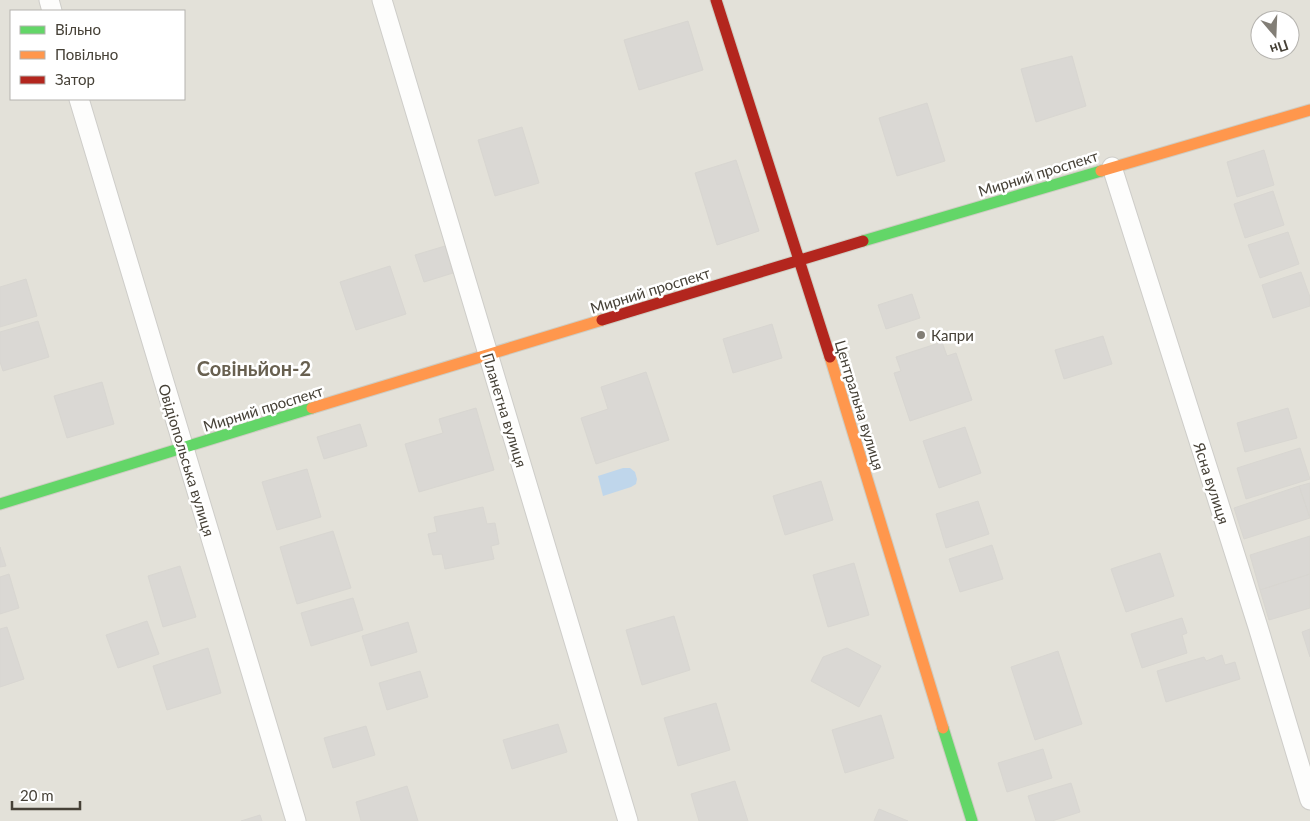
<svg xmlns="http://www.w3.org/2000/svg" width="1310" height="821" viewBox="0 0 1310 821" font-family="Lato,sans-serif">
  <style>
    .residential { fill: #e3e1d9; fill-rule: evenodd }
    .water { fill: #bfd6eb }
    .building { fill: #dad8d4; stroke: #d8d6d1 }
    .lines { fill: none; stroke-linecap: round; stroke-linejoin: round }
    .street-casing { stroke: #cecdc9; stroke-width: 21 }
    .fast-casing { stroke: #ceccc2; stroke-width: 13 }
    .slow-casing { stroke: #ceccc2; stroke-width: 13 }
    .jam-casing { stroke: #ceccc2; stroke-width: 13 }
    .street { stroke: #fdfdfc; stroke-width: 19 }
    .fast { stroke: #63d668; stroke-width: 11 }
    .slow { stroke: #ff974d; stroke-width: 11 }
    .jam { stroke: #b3261e; stroke-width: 11 }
    .poi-dot { fill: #827e76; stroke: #fff; stroke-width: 2 }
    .labels { text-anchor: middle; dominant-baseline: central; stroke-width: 5; stroke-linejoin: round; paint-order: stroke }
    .street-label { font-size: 15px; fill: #464137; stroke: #fff }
    .poi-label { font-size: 15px; fill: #464137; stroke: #fff; text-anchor: start }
    .district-label { font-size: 20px; font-weight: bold; fill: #686050; stroke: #fff }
  </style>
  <rect width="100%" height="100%" fill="#f0efeb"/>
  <path class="residential" d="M 0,0 L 1310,0 L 1310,821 L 0,821 ZM 11,11 L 184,11 L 184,99 L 11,99 ZM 1260,20 L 1290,20 L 1290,50 L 1260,50 Z"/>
  <path class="water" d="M 623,468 L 630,468 L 635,472 L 637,479 L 636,484 L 631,487 L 603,496 L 598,476 Z"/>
  <path class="building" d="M 688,21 L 703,70 L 639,90 L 624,40 Z
    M 1072,56 L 1086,106 L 1036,122 L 1021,69 Z
    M 927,103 L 945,161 L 897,176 L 879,118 Z
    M 522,127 L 539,183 L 495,196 L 478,140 Z
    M 1264,150 L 1274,185 L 1237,197 L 1227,162 Z
    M 736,160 L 759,231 L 717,245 L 695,173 Z
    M 1273,191 L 1284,225 L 1245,238 L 1234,204 Z
    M 1288,232 L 1299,264 L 1260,278 L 1248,245 Z
    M 445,246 L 453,273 L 424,282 L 415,255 Z
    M 390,266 L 406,314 L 356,330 L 340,282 Z
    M 1301,272 L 1310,297 L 1310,306 L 1273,318 L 1262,285 Z
    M 26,279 L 37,316 L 0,327 L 0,287 Z
    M 912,294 L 920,318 L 886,329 L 878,305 Z
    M 38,321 L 49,357 L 3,371 L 0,362 L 0,332 Z
    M 772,324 L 782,358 L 733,373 L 723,339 Z
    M 1103,336 L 1112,364 L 1064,379 L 1055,350 Z
    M 942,342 L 947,356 L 956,353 L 972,400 L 910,421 L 894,373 L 901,371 L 896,357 Z
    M 646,372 L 669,440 L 596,464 L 581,418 L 608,409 L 601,387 Z
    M 102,382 L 114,424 L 67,438 L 54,396 Z
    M 476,408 L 494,470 L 419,492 L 405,444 L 443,433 L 439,419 Z
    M 1288,408 L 1297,438 L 1245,452 L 1237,423 Z
    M 360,424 L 367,446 L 324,459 L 317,437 Z
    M 965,427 L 981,473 L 939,488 L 923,441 Z
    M 1300,448 L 1310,479 L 1246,499 L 1237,468 Z
    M 307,469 L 321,517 L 277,530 L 262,482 Z
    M 821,481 L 833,520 L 785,535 L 773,496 Z
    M 1310,483 L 1310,518 L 1299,486 Z
    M 1299,486 L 1310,518 L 1244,539 L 1234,508 Z
    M 978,501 L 989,534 L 946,548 L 936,514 Z
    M 483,507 L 487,524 L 495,523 L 499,544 L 491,546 L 494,559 L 445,569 L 442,554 L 433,555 L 428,534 L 437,532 L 434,517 Z
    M 333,531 L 351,588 L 297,604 L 280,547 Z
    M 1310,536 L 1310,574 L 1260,590 L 1250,555 Z
    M 992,545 L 1003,579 L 960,592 L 949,559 Z
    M 0,547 L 6,566 L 0,567 Z
    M 1160,553 L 1174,596 L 1126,612 L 1111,569 Z
    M 854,563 L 869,615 L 828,627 L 813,575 Z
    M 180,566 L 196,617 L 163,627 L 148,576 Z
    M 9,574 L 19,608 L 0,614 L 0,577 Z
    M 1310,574 L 1310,608 L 1269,620 L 1260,590 Z
    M 353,598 L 363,630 L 311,646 L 301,613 Z
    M 674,616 L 690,670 L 642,685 L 626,630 Z
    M 1182,618 L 1187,633 L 1182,635 L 1187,653 L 1142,668 L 1131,634 Z
    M 147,621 L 159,654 L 118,668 L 106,635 Z
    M 408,622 L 417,652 L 371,666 L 362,636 Z
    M 7,627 L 24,679 L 0,687 L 0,629 Z
    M 1310,629 L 1310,657 L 1302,632 Z
    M 208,648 L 221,693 L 167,710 L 153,666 Z
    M 847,648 L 881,666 L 859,707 L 811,681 L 823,657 Z
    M 1058,651 L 1082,724 L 1035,740 L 1011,667 Z
    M 1222,655 L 1225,665 L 1235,662 L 1240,679 L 1166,702 L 1157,671 L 1204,657 L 1206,661 Z
    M 420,671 L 428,697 L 387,710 L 379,683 Z
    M 716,703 L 730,750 L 678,766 L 664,718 Z
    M 881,715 L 894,758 L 845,773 L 832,730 Z
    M 558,724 L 567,752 L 512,769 L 503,740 Z
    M 366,726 L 375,755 L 333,768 L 324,738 Z
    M 1043,749 L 1052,778 L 1007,792 L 998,763 Z
    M 735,781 L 748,821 L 699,821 L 691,794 Z
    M 1071,783 L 1080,812 L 1052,821 L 1036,821 L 1028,796 Z
    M 407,786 L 418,821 L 361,821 L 356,802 Z
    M 879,809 L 908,821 L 874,821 Z
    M 260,815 L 262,821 L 241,821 Z"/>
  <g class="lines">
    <g class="street-casing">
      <path id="street" d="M 49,0 L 52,11
        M 382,0 L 628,821
        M 79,99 L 296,821
        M 1112,167 L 1258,627 L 1310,800"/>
    </g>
    <g class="fast-casing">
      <path id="fast" d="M 863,241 L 1101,171
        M 0,504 L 312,408
        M 943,728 L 972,821"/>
    </g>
    <g class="slow-casing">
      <path id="slow" d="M 1101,171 L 1310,110
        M 830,357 L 943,728
        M 312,408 L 602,320"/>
    </g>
    <g class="jam-casing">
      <path id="jam" d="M 716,0 L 830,357
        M 602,320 L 863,241"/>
    </g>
    <use href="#street" class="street"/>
    <use href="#fast" class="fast"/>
    <use href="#slow" class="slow"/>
    <use href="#jam" class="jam"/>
  </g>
  <circle class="poi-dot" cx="921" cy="335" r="5"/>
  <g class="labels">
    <g class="street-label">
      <text transform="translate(1038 173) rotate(-17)">Мирний проспект</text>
      <text transform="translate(650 290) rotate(-17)">Мирний проспект</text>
      <text transform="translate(860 405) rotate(73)">Центральна вулиця</text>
      <text transform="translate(263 408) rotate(-17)">Мирний проспект</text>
      <text transform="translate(505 410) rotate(73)">Планетна вулиця</text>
      <text transform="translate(187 460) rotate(73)">Овідіопольська вулиця</text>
      <text transform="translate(1212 483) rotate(72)">Ясна вулиця</text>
    </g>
    <g class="poi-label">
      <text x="931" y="335">Капри</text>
    </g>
    <g class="district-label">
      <text x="254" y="368">Совіньйон-2</text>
    </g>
  </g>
  <rect x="10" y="10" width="175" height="90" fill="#ffffff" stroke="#b5b3af"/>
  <rect x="20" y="26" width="25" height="8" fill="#63d668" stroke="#b5b3af"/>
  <text x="55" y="35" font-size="15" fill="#464137">Вільно</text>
  <rect x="20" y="51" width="25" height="8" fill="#ff974d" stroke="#b5b3af"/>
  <text x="55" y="60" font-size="15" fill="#464137">Повільно</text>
  <rect x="20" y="76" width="25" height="8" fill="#b3261e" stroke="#b5b3af"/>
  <text x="55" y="85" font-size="15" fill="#464137">Затор</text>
  <g transform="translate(1275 35) rotate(161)"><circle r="24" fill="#ffffff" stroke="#b5b3af"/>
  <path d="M0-4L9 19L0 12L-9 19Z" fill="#827e76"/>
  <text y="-8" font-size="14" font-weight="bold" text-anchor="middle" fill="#464137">Пн</text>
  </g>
  <path d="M12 801v8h68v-8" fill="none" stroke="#464137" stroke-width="2.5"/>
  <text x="20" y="801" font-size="15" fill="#464137" stroke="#ffffff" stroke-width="4" paint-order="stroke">20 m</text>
</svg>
